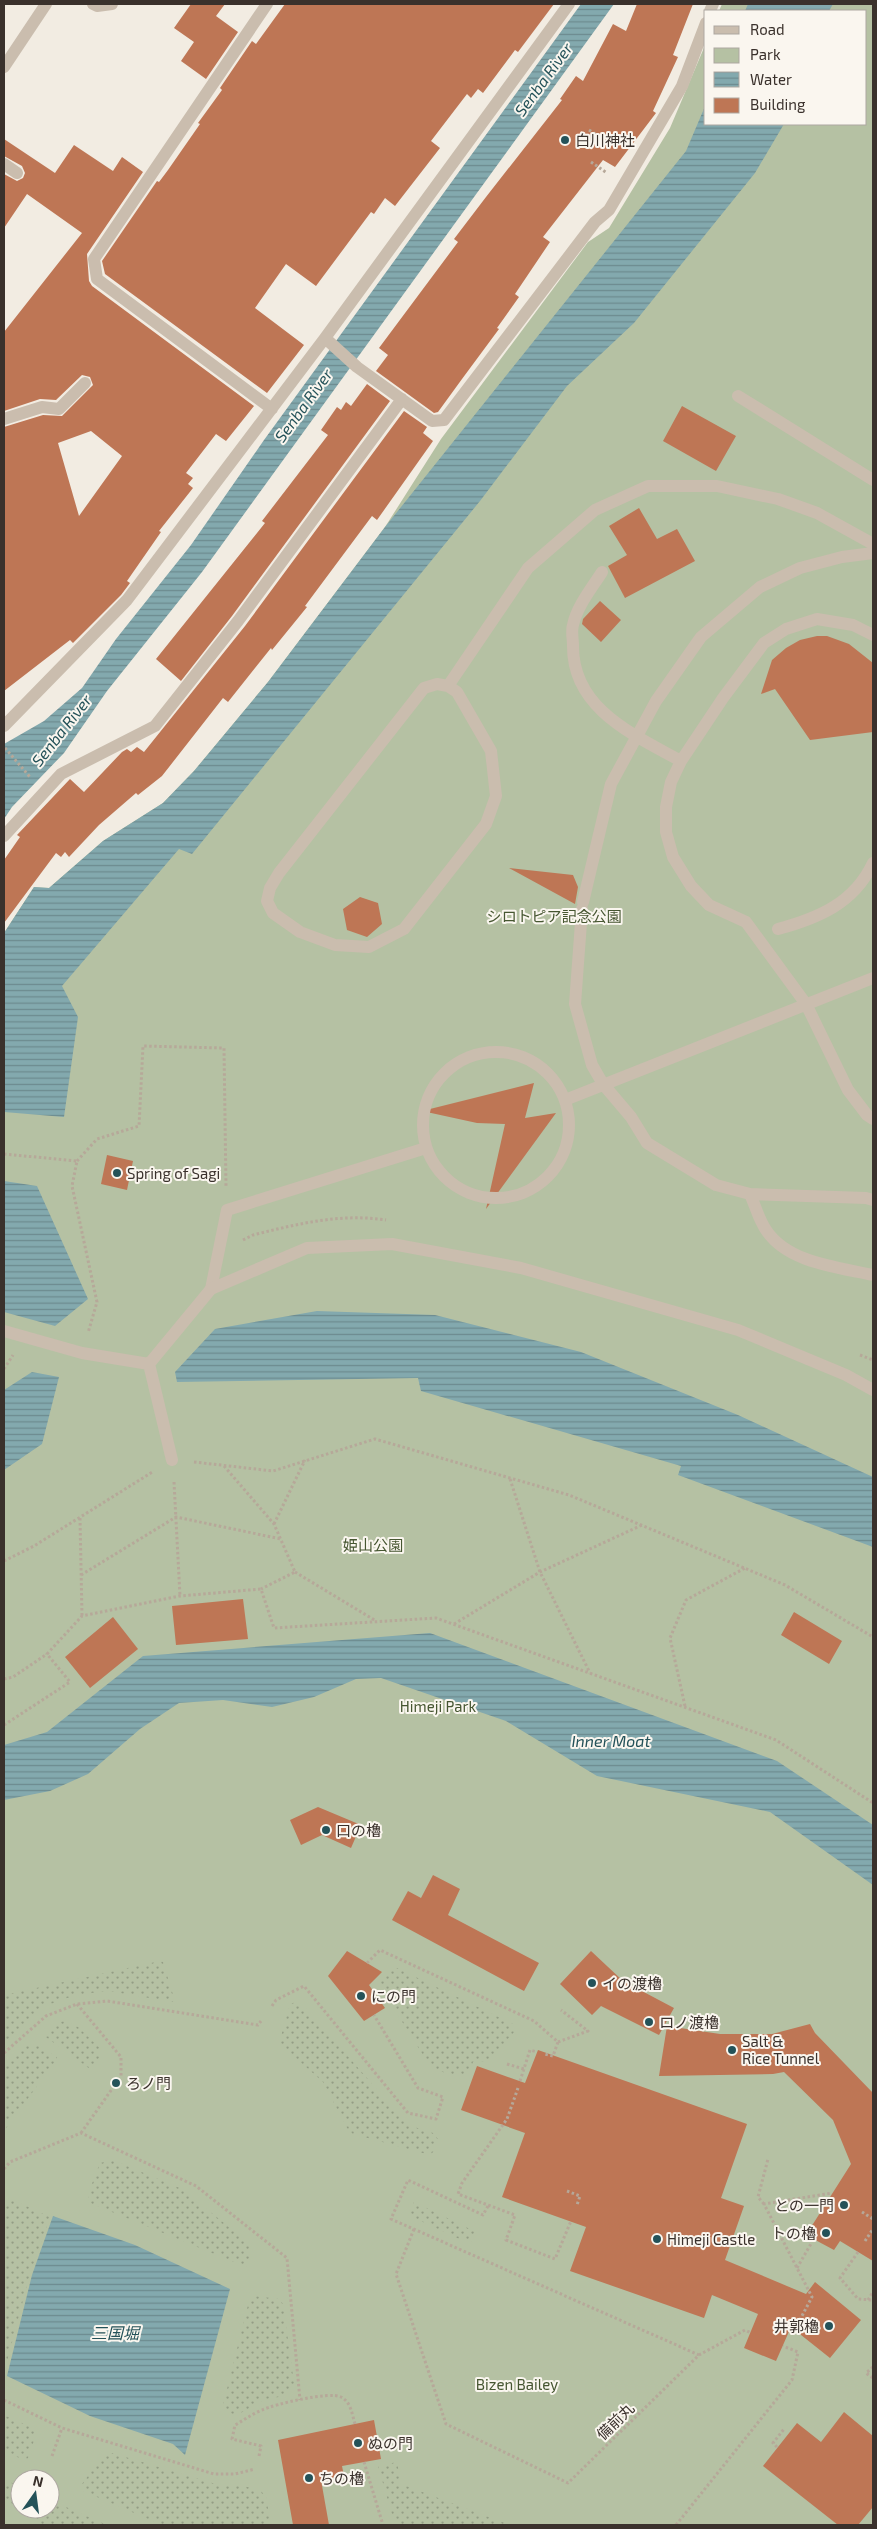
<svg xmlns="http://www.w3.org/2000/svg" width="877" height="2529" viewBox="0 0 877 2529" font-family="'Exo 2','Noto Sans JP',sans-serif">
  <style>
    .park { fill: #b5c1a3; fill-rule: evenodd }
    .garden { fill: url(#garden-dots) }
    .water { fill: url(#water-rules) }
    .building { fill: #be7655; fill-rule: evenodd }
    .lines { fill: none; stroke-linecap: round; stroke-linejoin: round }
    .path { stroke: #b6a899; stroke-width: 3; stroke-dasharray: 2.5 2.5; stroke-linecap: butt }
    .service { stroke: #cabdae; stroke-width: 12 }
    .minor { stroke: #cabdae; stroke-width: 12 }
    .poi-dot { fill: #245259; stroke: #faf6ef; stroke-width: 2 }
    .labels { text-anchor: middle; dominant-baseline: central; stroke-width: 4; stroke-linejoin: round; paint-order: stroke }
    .poi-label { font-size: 15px; fill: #3a312c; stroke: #faf6ef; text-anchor: start }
    .park-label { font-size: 15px; fill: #465631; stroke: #faf6ef }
    .street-label { font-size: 15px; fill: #3a312c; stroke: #faf6ef }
    .water-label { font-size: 16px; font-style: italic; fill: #245259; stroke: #faf6ef }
  </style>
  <defs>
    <pattern id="garden-dots" width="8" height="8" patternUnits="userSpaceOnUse" patternTransform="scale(1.25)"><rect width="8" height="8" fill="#b5c1a3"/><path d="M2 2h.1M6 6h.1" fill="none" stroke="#949d85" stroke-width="1.8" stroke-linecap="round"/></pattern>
    <pattern id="water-rules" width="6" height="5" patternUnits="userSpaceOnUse" patternTransform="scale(1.25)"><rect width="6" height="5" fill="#83a9ae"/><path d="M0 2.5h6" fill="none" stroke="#6c8a8e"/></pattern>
  </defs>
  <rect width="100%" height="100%" fill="#f2ece2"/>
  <path class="park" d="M 722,4 L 873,4 L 873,2525 L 4,2525 L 4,933 L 34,887 L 49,888 L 103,841 L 163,803 L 194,771 L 268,682 L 385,527 L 441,439 L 588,242 L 609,228 L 670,128 L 706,43 L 706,124 L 866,124 L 866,11 L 719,11 ZM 20,2479 L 50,2479 L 50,2509 L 20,2509 Z"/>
  <path class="garden" d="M 160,1961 L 163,1962 L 174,1998 L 173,2002 L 108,1991 L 83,1994 L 63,1999 L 41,2008 L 4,2043 L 4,1995 Z
    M 397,1968 L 515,2025 L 515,2031 L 489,2061 L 473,2062 L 468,2074 C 457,2079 436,2071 428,2063 L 379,1985 L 388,1969 Z
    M 296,2002 L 304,2006 L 408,2125 L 433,2133 L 438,2139 L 435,2150 L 430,2155 L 353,2134 L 347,2128 L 323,2082 L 281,2045 L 280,2040 L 290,2004 Z
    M 66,2021 L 78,2027 L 99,2047 L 99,2058 L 90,2069 L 43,2035 L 58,2022 Z
    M 29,2044 L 36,2044 L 57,2057 L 57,2059 L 4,2131 L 4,2064 Z
    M 113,2160 L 182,2189 L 250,2244 L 251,2257 L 246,2267 L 90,2203 L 88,2194 L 100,2163 Z
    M 9,2198 L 50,2217 L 30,2274 L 4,2373 L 4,2213 Z
    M 414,2202 L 476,2232 L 470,2244 L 408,2215 Z
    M 255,2296 L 279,2299 L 283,2304 L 294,2383 L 292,2390 L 285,2396 L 266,2399 L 237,2415 L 226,2412 L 223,2405 L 249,2301 Z
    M 4,2415 L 35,2429 L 37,2432 L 28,2458 L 25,2460 L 4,2452 Z
    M 112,2453 L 219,2485 L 244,2486 L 261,2491 L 266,2497 L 271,2525 L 162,2525 L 83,2491 L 82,2484 L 103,2455 Z
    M 397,2462 L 401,2484 L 510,2525 L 402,2525 L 393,2518 L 378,2466 Z
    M 4,2479 L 20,2487 L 20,2509 L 50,2509 L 50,2500 L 107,2525 L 44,2525 L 4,2503 Z"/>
  <path class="water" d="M 581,4 L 614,4 L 202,572 L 107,691 L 64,753 L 12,807 L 4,819 L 4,744 L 44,721 L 82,688 L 116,639 L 191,545 L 264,440 Z
    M 748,4 L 833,4 L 829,11 L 745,11 Z
    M 706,104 L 706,124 L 784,124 L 755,173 L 634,323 L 567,386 L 480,501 L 192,854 L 179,849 L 62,986 L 78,1017 L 64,1117 L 4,1112 L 4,933 L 34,887 L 49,888 L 103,841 L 163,803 L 194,771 L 268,682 L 385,527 L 686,151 Z
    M 4,1181 L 37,1186 L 88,1299 L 55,1326 L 4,1312 Z
    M 317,1311 L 435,1315 L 581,1352 L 738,1415 L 873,1477 L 873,1547 L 678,1475 L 681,1466 L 421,1391 L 418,1378 L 177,1382 L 175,1372 L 215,1329 Z
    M 32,1372 L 59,1377 L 42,1444 L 4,1470 L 4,1390 Z
    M 430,1633 L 777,1761 L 873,1825 L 873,1885 L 770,1812 L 597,1776 L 506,1721 L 381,1678 L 356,1679 L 314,1697 L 272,1707 L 223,1700 L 179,1703 L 140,1729 L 88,1774 L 50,1791 L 4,1800 L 4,1745 L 47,1732 L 143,1656 Z
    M 53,2216 L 135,2245 L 230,2289 L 185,2455 L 173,2444 L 90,2416 L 7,2376 L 32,2275 Z"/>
  <path class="building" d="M 191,4 L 225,4 L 216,16 L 238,32 L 206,79 L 181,61 L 194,42 L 174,28 Z
    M 285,4 L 554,4 L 518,52 L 515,50 L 483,93 L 478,89 L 471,98 L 467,94 L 431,141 L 440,148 L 395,206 L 385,198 L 374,214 L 371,212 L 316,286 L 286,264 L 255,308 L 304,345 L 267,393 L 105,274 L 102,261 L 157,181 L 159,182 L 168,170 L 200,124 L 198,123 L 222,90 L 220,88 L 252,41 L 256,44 Z
    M 637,4 L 693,4 L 673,55 L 678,57 L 653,111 L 656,113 L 615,167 L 603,160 L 543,237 L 550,242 L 515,294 L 519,297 L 497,328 L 499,329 L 462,379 L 438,412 L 434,413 L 376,371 L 388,355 L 379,348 L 458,242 L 454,239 L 486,197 L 562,100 L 560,99 L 576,76 L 583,81 L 613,24 L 626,31 Z
    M 4,139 L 55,173 L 74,145 L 113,171 L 122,157 L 143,172 L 87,254 L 89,281 L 92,286 L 254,406 L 226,441 L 216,434 L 186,473 L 193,478 L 188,484 L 193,488 L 159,531 L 161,532 L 127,581 L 130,583 L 121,595 L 73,643 L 70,640 L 4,691 L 4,427 L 43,415 L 62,416 L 93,385 L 90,377 L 82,375 L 56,400 L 40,399 L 4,411 L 4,332 L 82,233 L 27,194 L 4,228 L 4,174 L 17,181 L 23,178 L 25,173 L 22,166 L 4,156 ZM 91,431 L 122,456 L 79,516 L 58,443 Z
    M 367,384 L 390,401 L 232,616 L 181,681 L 156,659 L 265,523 L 262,521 L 328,435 L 321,430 L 337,407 L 341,410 L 346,402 L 351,406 Z
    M 682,406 L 736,436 L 716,471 L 663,441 Z
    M 404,411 L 427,427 L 423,433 L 433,441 L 377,520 L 372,516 L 305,606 L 307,607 L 272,650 L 271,648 L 228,702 L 223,698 L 162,776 L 138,795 L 136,793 L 99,825 L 69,857 L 65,852 L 61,857 L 56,853 L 4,923 L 4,860 L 20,837 L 17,835 L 70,779 L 84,792 L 122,752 L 127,749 L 131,752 L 137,747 L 144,752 L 245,626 Z
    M 639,508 L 657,539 L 677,529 L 695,561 L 625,598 L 608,566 L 627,555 L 609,526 Z
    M 600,601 L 621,620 L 601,642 L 582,624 L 583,619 Z
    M 817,636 L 827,636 L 849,644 L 873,663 L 873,732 L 810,740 L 775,689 L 761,694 L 772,660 L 786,648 L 800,640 Z
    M 509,868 L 573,875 L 578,887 L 575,904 Z
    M 360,897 L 378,903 L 382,924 L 367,937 L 347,930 L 343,909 Z
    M 534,1083 L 525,1118 L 556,1113 L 486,1209 L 505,1124 L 477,1123 L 422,1111 Z
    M 107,1155 L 133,1161 L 127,1190 L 101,1184 Z
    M 243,1599 L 248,1639 L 176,1645 L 172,1606 Z
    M 794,1612 L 842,1641 L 829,1664 L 781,1635 Z
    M 113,1617 L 138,1649 L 90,1688 L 65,1657 Z
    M 318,1807 L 361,1825 L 351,1848 L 322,1835 L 301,1845 L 290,1820 Z
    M 433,1875 L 460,1889 L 448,1915 L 539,1963 L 524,1991 L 392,1920 L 408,1891 L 421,1898 Z
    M 347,1951 L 382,1972 L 369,1985 L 385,2008 L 364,2021 L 328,1976 Z
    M 591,1951 L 623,1981 L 674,2008 L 659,2035 L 601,2006 L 592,2015 L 560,1984 Z
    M 810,2024 L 815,2033 L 873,2093 L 873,2261 L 840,2241 L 834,2250 L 806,2235 L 851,2164 L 833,2120 L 784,2072 L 773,2074 L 659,2076 L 667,2026 L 720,2034 L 772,2034 Z
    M 538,2050 L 747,2124 L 721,2198 L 744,2206 L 725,2260 L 806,2294 L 815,2282 L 861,2320 L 830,2358 L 791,2327 L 776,2361 L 744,2348 L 758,2314 L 712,2295 L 704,2318 L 570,2271 L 586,2227 L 502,2197 L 525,2133 L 461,2110 L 477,2066 L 525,2083 Z
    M 844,2412 L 873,2436 L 873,2507 L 858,2525 L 838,2525 L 763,2466 L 797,2423 L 821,2442 Z
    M 374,2420 L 381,2459 L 342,2466 L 344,2476 L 321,2480 L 329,2525 L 293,2525 L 278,2440 Z"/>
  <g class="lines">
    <path class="path" d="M 589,130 L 618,149
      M 591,162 L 607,173
      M 5,748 L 30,777
      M 4,1154 L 77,1161 L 72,1186 L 97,1302 L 88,1333
      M 77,1161 L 97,1139 L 139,1126 L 143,1046 L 224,1048 L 226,1187
      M 243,1240 L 253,1235 C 297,1224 341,1213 386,1220
      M 860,1355 L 873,1360
      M 4,1369 L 13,1355
      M 194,1462 L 273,1471 L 375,1439 L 569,1495 L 785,1585 L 873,1637
      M 224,1466 L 274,1524 L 295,1572 L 261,1589
      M 510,1479 L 540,1572 L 590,1673
      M 174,1482 L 180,1596
      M 80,1518 L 82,1616
      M 274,1524 L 305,1460
      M 4,1561 L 34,1546 L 154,1471
      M 295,1572 L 376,1621
      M 81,1575 L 176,1517 L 281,1539
      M 454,1624 L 540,1572 L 642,1525
      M 4,1679 L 13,1677 L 47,1654
      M 685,1706 L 670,1638 L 686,1600 L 745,1568
      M 4,1725 L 70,1682 L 47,1654 L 82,1616 L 180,1596 L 261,1589 L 274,1628 L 436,1618 L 776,1740 L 873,1803
      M 367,1963 L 380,1950 L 534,2021 L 558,2042 L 553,2056 L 544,2054
      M 77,2004 L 121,2057 L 121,2076
      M 272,2006 L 276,2000 L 304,1986 L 408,2113 L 436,2119 L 443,2097 L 418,2088 L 374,2015
      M 558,2042 L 588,2031 L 561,2010
      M 4,2053 L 46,2016 L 77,2004 L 107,2001 L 258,2025 L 261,2021
      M 507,2064 L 524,2069
      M 520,2081 L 530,2050 L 537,2052
      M 518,2088 L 507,2119 L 462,2183 L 458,2194 L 515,2215 L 506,2240 L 555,2259 L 571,2221
      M 81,2133 L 112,2089
      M 4,2169 L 10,2162 L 81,2133 L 196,2186 L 287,2258 L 300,2400
      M 567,2191 L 580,2196 L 577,2205
      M 764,2204 L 758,2197 L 768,2159
      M 488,2206 L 483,2215 L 408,2180 L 391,2219 L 699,2355
      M 862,2212 L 873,2219
      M 414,2229 L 396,2274 L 446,2424 L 568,2483 L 699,2355 L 745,2330 L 751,2333
      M 865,2241 L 873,2229
      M 858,2252 L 840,2278 L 858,2299 L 873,2300
      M 797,2268 L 812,2242
      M 868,2300 L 873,2292
      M 795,2329 L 812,2297 L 764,2204 L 832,2193
      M 873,2367 L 866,2373 L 873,2378
      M 4,2400 L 62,2428 L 214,2474 L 235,2474 L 255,2469
      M 777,2447 L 773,2443 L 784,2429
      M 52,2456 L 62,2428
      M 259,2456 L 261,2446 L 232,2439 L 235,2425 C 244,2420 252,2414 262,2410 C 275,2404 330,2391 341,2397 C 351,2402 352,2414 355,2424
      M 364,2462 L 383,2525
      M 676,2525 L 792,2380 L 798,2352 L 783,2346"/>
    <path class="service" d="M 602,572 C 592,588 577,606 573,625 C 571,631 573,639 573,645 C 572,708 632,734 681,761
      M 873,635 L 853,625 L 817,619 L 786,629 L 764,643 L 723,698 L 681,761 L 671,782 L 666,807 L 666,832 L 673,857 L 691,886 L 709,905 L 746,922 L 806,1004 L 848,1090 L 867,1115 L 873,1119
      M 583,902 L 611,784 L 656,701 L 701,637 L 760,587 L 800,568 L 842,557 L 873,553
      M 582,909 L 575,1004 L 592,1065 L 603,1084 L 631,1117 L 647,1143 L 716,1185 L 750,1194 C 755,1205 759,1220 766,1230 C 788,1263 837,1267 873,1275
      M 778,929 C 819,918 854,903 873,863
      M423 1125a73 73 0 1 1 146 0a73 73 0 1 1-146 0Z
      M 565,1100 L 873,978
      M 750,1194 L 866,1198 L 873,1200
      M 211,1289 L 227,1210 L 426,1148"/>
    <path class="minor" d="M 93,4 L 97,6 L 112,4
      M 267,4 L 94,259 L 97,279 L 272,409
      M 710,11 L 713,4
      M 4,67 L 46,4
      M 4,164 L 17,173
      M 325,338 L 357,367 L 432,421 L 444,420 L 595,222 L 609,210 L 682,86 L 706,23
      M 738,396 L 873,480
      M 4,419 L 42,407 L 59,409 L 85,383
      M 437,684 L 448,686 L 457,692 L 491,751 L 496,796 L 486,824 L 404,929 L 369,947 L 335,945 L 300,932 L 273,913 L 267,901 L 270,888 L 279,873 L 424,688 Z
      M 448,686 L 528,568 L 595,510 L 648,486 L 717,486 L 778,499 L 817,513 L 873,544
      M 4,726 L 127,600 L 325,338 L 569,4
      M 4,836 L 61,774 L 155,726 L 238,621 L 402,399
      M 4,1331 L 82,1353 L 149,1364
      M 149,1364 L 211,1289 L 307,1248 L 392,1244 L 521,1268 L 738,1330 L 846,1375 L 873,1390
      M 149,1364 L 172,1460"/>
  </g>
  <g class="poi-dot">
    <circle cx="565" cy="140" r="5"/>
    <circle cx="117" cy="1173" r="5"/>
    <circle cx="326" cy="1830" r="5"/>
    <circle cx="592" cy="1983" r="5"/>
    <circle cx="361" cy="1996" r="5"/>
    <circle cx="649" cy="2022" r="5"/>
    <circle cx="732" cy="2050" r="5"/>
    <circle cx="116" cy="2083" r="5"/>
    <circle cx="844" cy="2205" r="5"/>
    <circle cx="826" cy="2233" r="5"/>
    <circle cx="657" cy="2239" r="5"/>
    <circle cx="829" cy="2326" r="5"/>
    <circle cx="358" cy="2443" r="5"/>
    <circle cx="309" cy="2478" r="5"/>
  </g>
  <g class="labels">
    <g class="poi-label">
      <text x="575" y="140">白川神社</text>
      <text x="127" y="1173">Spring of Sagi</text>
      <text x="336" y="1830">口の櫓</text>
      <text x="602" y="1983">イの渡櫓</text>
      <text x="371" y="1996">にの門</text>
      <text x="659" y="2022">ロノ渡櫓</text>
      <text x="742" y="2041">Salt &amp;<tspan x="742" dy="17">Rice Tunnel</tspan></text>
      <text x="126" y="2083">ろノ門</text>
      <text x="834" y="2205" text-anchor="end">との一門</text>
      <text x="816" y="2233" text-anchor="end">トの櫓</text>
      <text x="667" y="2239">Himeji Castle</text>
      <text x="819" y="2326" text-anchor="end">井郭櫓</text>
      <text x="368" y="2443">ぬの門</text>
      <text x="319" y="2478">ちの櫓</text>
    </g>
    <g class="park-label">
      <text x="554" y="916">シロトピア記念公園</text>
      <text x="373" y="1545">姫山公園</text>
      <text x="438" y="1706">Himeji Park</text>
      <text x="517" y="2384">Bizen Bailey</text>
    </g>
    <g class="street-label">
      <text transform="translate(615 2421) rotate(-44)">備前丸</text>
    </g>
    <g class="water-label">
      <text transform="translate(543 79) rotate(-54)">Senba River</text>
      <text transform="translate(303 405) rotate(-54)">Senba River</text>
      <text transform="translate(61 730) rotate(-52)">Senba River</text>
      <text x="611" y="1740">Inner Moat</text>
      <text x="115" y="2332">三国堀</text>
    </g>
  </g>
  <rect width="877" height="2529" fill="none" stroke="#3a312c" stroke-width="10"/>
  <rect x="704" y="10" width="162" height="115" fill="#faf6ef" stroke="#ada7a1"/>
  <rect x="714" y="26" width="25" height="8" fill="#cabdae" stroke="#ada7a1"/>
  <text x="750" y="35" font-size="15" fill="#3a312c">Road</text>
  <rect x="714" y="48" width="25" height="15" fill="#b5c1a3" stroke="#ada7a1"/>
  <text x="750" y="60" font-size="15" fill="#3a312c">Park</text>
  <rect x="714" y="72" width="25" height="15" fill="url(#water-rules)" stroke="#ada7a1"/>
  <text x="750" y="85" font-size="15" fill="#3a312c">Water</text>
  <rect x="714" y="98" width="25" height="15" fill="#be7655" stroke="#ada7a1"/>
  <text x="750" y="110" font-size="15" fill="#3a312c">Building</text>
  <g transform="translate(35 2494) rotate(14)"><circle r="24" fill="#faf6ef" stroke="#ada7a1"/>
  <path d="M0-4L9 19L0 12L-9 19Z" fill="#245259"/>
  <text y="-8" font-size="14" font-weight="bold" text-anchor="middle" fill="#3a312c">N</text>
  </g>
</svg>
